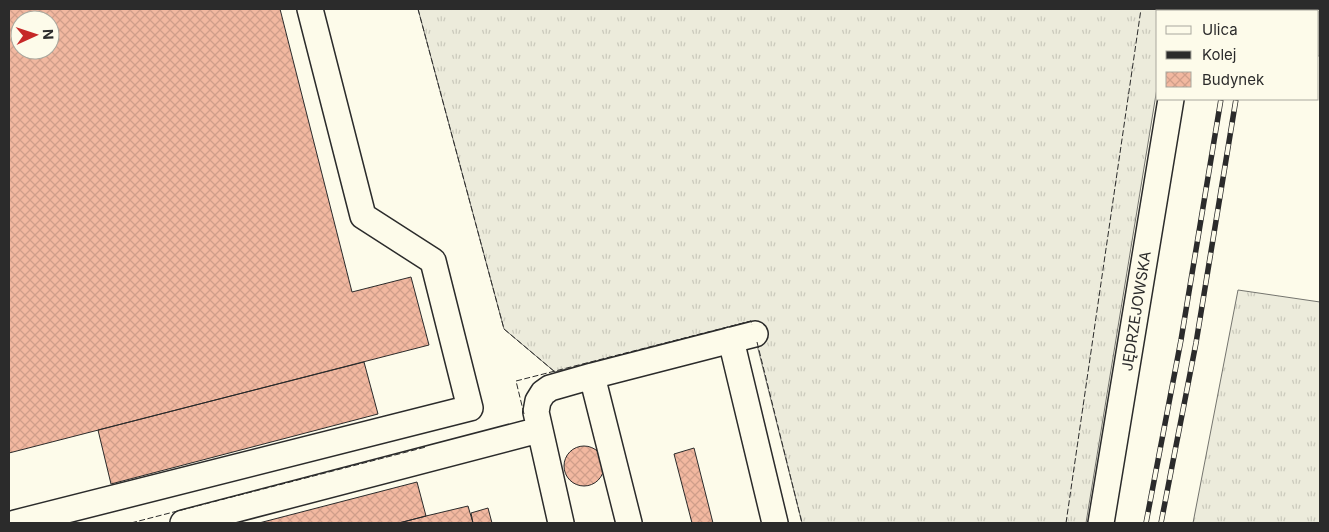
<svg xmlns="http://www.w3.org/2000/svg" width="1329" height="532" viewBox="0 0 1329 532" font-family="Inter,sans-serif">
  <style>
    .grass { fill: url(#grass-tufts); stroke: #74746e }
    .building { fill: url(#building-cross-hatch); stroke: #2b2b2b; fill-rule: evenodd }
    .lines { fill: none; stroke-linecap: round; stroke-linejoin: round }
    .minor-casing { stroke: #2b2b2b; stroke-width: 28 }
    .minor { stroke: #fdfbea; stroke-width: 25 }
    .rail-casing { stroke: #2b2b2b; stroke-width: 5.5 }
    .rail { stroke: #fdfbea; stroke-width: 4; stroke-dasharray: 11; stroke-linecap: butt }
    .fence { stroke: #2b2b2b; stroke-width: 1; stroke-dasharray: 6 2.5; stroke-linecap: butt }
    .labels { text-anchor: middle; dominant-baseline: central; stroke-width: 4; stroke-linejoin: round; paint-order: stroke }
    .street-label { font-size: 15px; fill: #2b2b2b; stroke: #fdfbea }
  </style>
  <defs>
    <pattern id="grass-tufts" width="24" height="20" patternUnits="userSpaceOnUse" patternTransform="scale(1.25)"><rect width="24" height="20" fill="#ecebdb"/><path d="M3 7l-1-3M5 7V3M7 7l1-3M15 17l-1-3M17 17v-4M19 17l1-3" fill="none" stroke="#cbcabc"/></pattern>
    <pattern id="building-cross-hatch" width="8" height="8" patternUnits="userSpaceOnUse" patternTransform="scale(1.25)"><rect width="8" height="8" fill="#f2b8a0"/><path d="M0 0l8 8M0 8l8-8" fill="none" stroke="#d09e8a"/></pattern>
  </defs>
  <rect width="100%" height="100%" fill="#fdfbea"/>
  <path class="grass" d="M 418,9 L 1167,9 L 1167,11 L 1158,11 L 1158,82 L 1086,523 L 802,523 L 751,321 L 555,372 L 504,329 Z
    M 1282,9 L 1320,9 L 1320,56 L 1318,56 L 1318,11 L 1281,11 Z
    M 1238,290 L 1320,302 L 1320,523 L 1193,523 Z"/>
  <path class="building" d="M 9,9 L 280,9 L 352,292 L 411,277 L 429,345 L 9,453 ZM 20,20 L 50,20 L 50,50 L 20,50 Z
    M 364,362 L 378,414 L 111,484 L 98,430 Z
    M564 466a20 20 0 1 1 40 0a20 20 0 1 1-40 0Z
    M 694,448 L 713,523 L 692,523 L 674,454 Z
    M 417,482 L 426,516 L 399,523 L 259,523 Z
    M 468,506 L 473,523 L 399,523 L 426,516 Z
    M 488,508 L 492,523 L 473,523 L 471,513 Z"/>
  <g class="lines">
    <g class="minor-casing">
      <path id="minor" d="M 1182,11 L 1182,9
        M 731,340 L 775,523
        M 592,376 L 629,523
        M 15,523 L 470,408 L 433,261 L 363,216 L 310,9
        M 183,523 L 539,430
        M 561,523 L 536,412 L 538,401 L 543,393 L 550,388 L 592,376 L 755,334
        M 1101,523 L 1171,99"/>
    </g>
    <use href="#minor" class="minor"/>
    <g class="rail-casing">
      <path id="rail" d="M 1235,11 L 1235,9
        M 1250,11 L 1250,9
        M 1146,523 L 1181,340 L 1221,99
        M 1161,523 L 1196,343 L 1236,99"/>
    </g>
    <use href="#rail" class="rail"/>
    <path class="fence" d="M 418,9 L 504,329 L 555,372
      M 757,342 L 802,523
      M 524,414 L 516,381 L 751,321 L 752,325
      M 131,523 L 426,447
      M 1066,523 L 1141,9"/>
  </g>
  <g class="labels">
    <g class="street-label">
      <text transform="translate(1136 311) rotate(-81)">JĘDRZEJOWSKA</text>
    </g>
  </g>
  <rect width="1329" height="532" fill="none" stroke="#2b2b2b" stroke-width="20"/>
  <rect x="1156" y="10" width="162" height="90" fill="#fdfbea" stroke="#a9a89e"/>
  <rect x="1166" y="26" width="25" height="8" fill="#fdfbea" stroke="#a9a89e"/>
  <text x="1202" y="35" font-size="15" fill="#2b2b2b">Ulica</text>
  <rect x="1166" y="51" width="25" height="8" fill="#2b2b2b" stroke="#a9a89e"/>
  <text x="1202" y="60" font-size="15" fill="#2b2b2b">Kolej</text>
  <rect x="1166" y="72" width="25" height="15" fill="url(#building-cross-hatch)" stroke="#a9a89e"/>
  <text x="1202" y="85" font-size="15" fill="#2b2b2b">Budynek</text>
  <g transform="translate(35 35) rotate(87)"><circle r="24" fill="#fdfbea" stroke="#a9a89e"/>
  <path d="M0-4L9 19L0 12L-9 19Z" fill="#c62828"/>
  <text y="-8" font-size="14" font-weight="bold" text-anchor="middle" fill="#2b2b2b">N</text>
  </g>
</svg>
